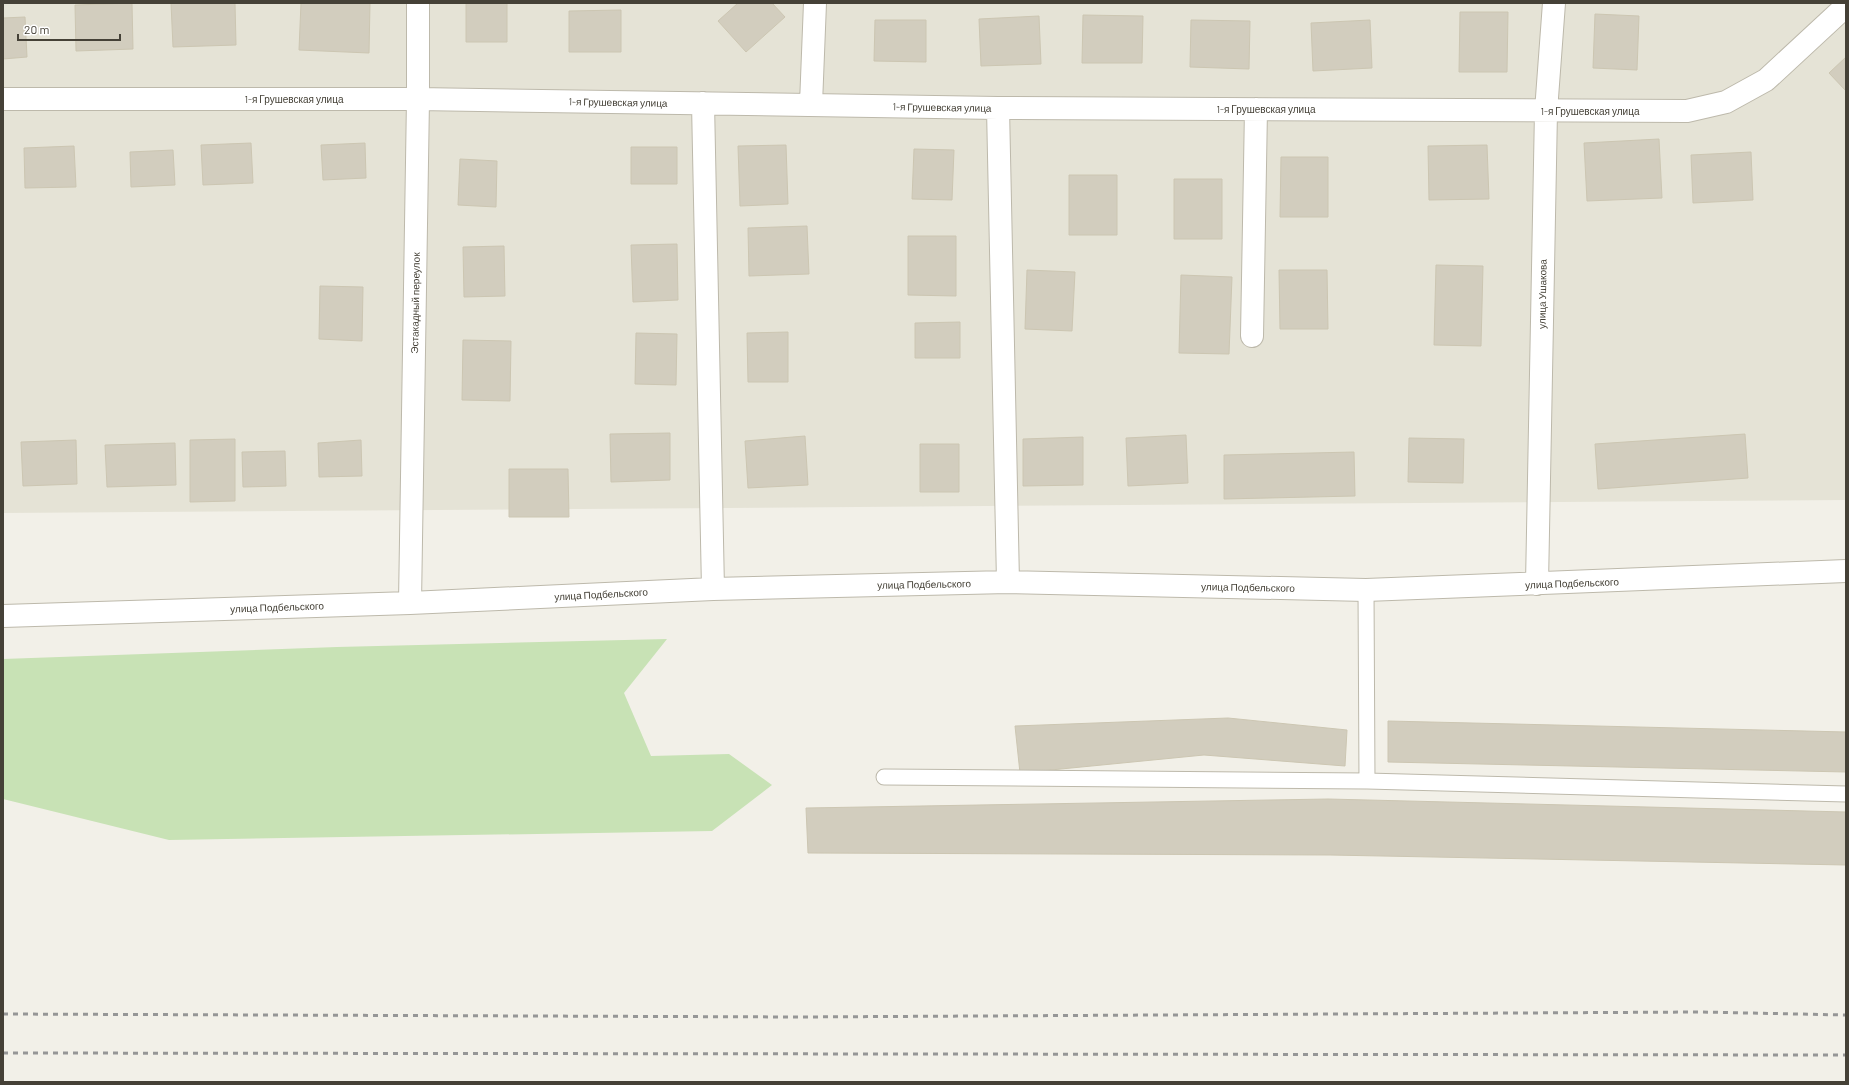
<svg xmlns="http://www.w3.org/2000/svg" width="1849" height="1085" viewBox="0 0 1849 1085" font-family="Barlow,sans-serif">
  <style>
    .residential { fill: #e5e3d6 }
    .green { fill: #c8e2b5 }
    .building { fill: #d2cdbe; stroke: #ccc6b2 }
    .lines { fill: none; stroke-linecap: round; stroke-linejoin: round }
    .service-casing { stroke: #bdb9ab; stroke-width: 17 }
    .minor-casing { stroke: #bdb9ab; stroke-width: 24 }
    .service { stroke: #fff; stroke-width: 15 }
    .minor { stroke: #fff; stroke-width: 22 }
    .rail { stroke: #969696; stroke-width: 3; stroke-dasharray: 5 5; stroke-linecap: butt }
    .labels { text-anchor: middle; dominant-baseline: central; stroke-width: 3.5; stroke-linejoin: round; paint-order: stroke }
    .street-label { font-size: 10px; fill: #454137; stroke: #fff }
  </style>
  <rect width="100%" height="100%" fill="#f2f0e8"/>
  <path class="residential" d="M 3,3 L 1846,3 L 1846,500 L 3,513 Z"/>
  <path class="green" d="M 667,639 L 624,693 L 651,756 L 729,754 L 772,785 L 712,831 L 169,840 L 3,799 L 3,659 L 337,647 Z"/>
  <path class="building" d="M 132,3 L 133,49 L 76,51 L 75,5 Z
    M 171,3 L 235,3 L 236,45 L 173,47 Z
    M 301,3 L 370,3 L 369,53 L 299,50 Z
    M 466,3 L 507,3 L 507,42 L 466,42 Z
    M 738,3 L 772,3 L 785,17 L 746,52 L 718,21 Z
    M 621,10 L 621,52 L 569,52 L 569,11 Z
    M 1460,12 L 1508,12 L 1507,72 L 1459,72 Z
    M 1595,14 L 1639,16 L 1637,70 L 1593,68 Z
    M 1083,15 L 1143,16 L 1142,63 L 1082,63 Z
    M 1039,16 L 1041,64 L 981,66 L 979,19 Z
    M 25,17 L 27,57 L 3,59 L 3,18 Z
    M 875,20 L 926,20 L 926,62 L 874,61 Z
    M 1191,20 L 1250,21 L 1249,69 L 1190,67 Z
    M 1370,20 L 1372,68 L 1313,71 L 1311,23 Z
    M 1846,57 L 1846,91 L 1829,73 Z
    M 1659,139 L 1662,198 L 1587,201 L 1584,143 Z
    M 251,143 L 253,183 L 203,185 L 201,145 Z
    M 365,143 L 366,178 L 323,180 L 321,145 Z
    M 786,145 L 788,204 L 740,206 L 738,146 Z
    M 1487,145 L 1489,199 L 1429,200 L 1428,146 Z
    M 74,146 L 76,187 L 25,188 L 24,148 Z
    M 631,147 L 677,147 L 677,184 L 631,184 Z
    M 914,149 L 954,150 L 952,200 L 912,199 Z
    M 173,150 L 175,185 L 131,187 L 130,152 Z
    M 1751,152 L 1753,200 L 1693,203 L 1691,155 Z
    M 1281,157 L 1328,157 L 1328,217 L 1280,217 Z
    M 460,159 L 497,161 L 496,207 L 458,205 Z
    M 1069,175 L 1117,175 L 1117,235 L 1069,235 Z
    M 1174,179 L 1222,179 L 1222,239 L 1174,239 Z
    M 807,226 L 809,274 L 749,276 L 748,228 Z
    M 908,236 L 956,236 L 956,296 L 908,295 Z
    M 677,244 L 678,300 L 633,302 L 631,245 Z
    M 504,246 L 505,296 L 464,297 L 463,247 Z
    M 1436,265 L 1483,266 L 1481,346 L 1434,345 Z
    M 1027,270 L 1075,272 L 1072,331 L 1025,329 Z
    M 1279,270 L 1327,270 L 1328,329 L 1280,329 Z
    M 1181,275 L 1232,277 L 1229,354 L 1179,353 Z
    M 320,286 L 363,287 L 362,341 L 319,339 Z
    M 960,322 L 960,358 L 915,358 L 915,323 Z
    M 788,332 L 788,382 L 748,382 L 747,333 Z
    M 636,333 L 677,334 L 676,385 L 635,384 Z
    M 463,340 L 511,341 L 510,401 L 462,400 Z
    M 670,433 L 670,480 L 611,482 L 610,434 Z
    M 1745,434 L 1748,478 L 1598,489 L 1595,444 Z
    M 1186,435 L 1188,483 L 1128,486 L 1126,438 Z
    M 805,436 L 808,485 L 748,488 L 745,441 Z
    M 1083,437 L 1083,485 L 1023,486 L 1023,439 Z
    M 1409,438 L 1464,439 L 1463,483 L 1408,482 Z
    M 235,439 L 235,501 L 190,502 L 190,440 Z
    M 76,440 L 77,484 L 23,486 L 21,442 Z
    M 361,440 L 362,476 L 319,477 L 318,443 Z
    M 175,443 L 176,485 L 107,487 L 105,445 Z
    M 920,444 L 959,444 L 959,492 L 920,492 Z
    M 285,451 L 286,486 L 243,487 L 242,452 Z
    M 1354,452 L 1355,496 L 1224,499 L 1224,455 Z
    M 509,469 L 568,469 L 569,517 L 509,517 Z
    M 1228,718 L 1347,730 L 1345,766 L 1204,755 L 1020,773 L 1015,726 Z
    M 1388,721 L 1846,732 L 1846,772 L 1388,762 Z
    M 1328,799 L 1846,812 L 1846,865 L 1330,855 L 808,853 L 806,808 Z"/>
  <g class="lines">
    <g class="service-casing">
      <path id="service" d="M 1366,590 L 1367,781
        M 884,777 L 1367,781 L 1846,794"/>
    </g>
    <g class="minor-casing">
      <path id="minor" d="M 3,99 L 418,99 L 998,108 L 1687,111 L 1726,102 L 1766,80 L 1846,6
        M 703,103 L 713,589
        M 811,104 L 815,3
        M 998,108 L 1008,582
        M 1252,336 L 1256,109
        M 1537,584 L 1546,111 L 1554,3
        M 410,603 L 418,99 L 418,3
        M 3,616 L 410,603 L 713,589 L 1008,582 L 1366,590 L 1846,571"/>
    </g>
    <use href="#service" class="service"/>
    <use href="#minor" class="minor"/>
    <path class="rail" d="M 3,1014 L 798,1017 L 1700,1012 L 1846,1015
      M 3,1053 L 1846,1055"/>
  </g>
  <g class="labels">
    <g class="street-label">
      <text x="294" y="99">1-я Грушевская улица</text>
      <text transform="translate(618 102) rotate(1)">1-я Грушевская улица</text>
      <text transform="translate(942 107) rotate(1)">1-я Грушевская улица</text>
      <text x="1266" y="109">1-я Грушевская улица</text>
      <text x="1590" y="111">1-я Грушевская улица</text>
      <text transform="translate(1542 294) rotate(-89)">улица Ушакова</text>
      <text transform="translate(415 303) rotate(-89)">Эстакадный переулок</text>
      <text transform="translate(1572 583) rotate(-2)">улица Подбельского</text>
      <text transform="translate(924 584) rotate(-1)">улица Подбельского</text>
      <text transform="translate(1248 587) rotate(1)">улица Подбельского</text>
      <text transform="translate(601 594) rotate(-3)">улица Подбельского</text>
      <text transform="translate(277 607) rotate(-2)">улица Подбельского</text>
    </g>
  </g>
  <rect width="1849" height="1085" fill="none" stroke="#454137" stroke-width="8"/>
  <path d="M18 34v6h102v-6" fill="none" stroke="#454137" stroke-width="2"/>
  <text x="24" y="34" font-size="12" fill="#454137" stroke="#ffffff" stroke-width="3" paint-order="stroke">20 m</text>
</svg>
